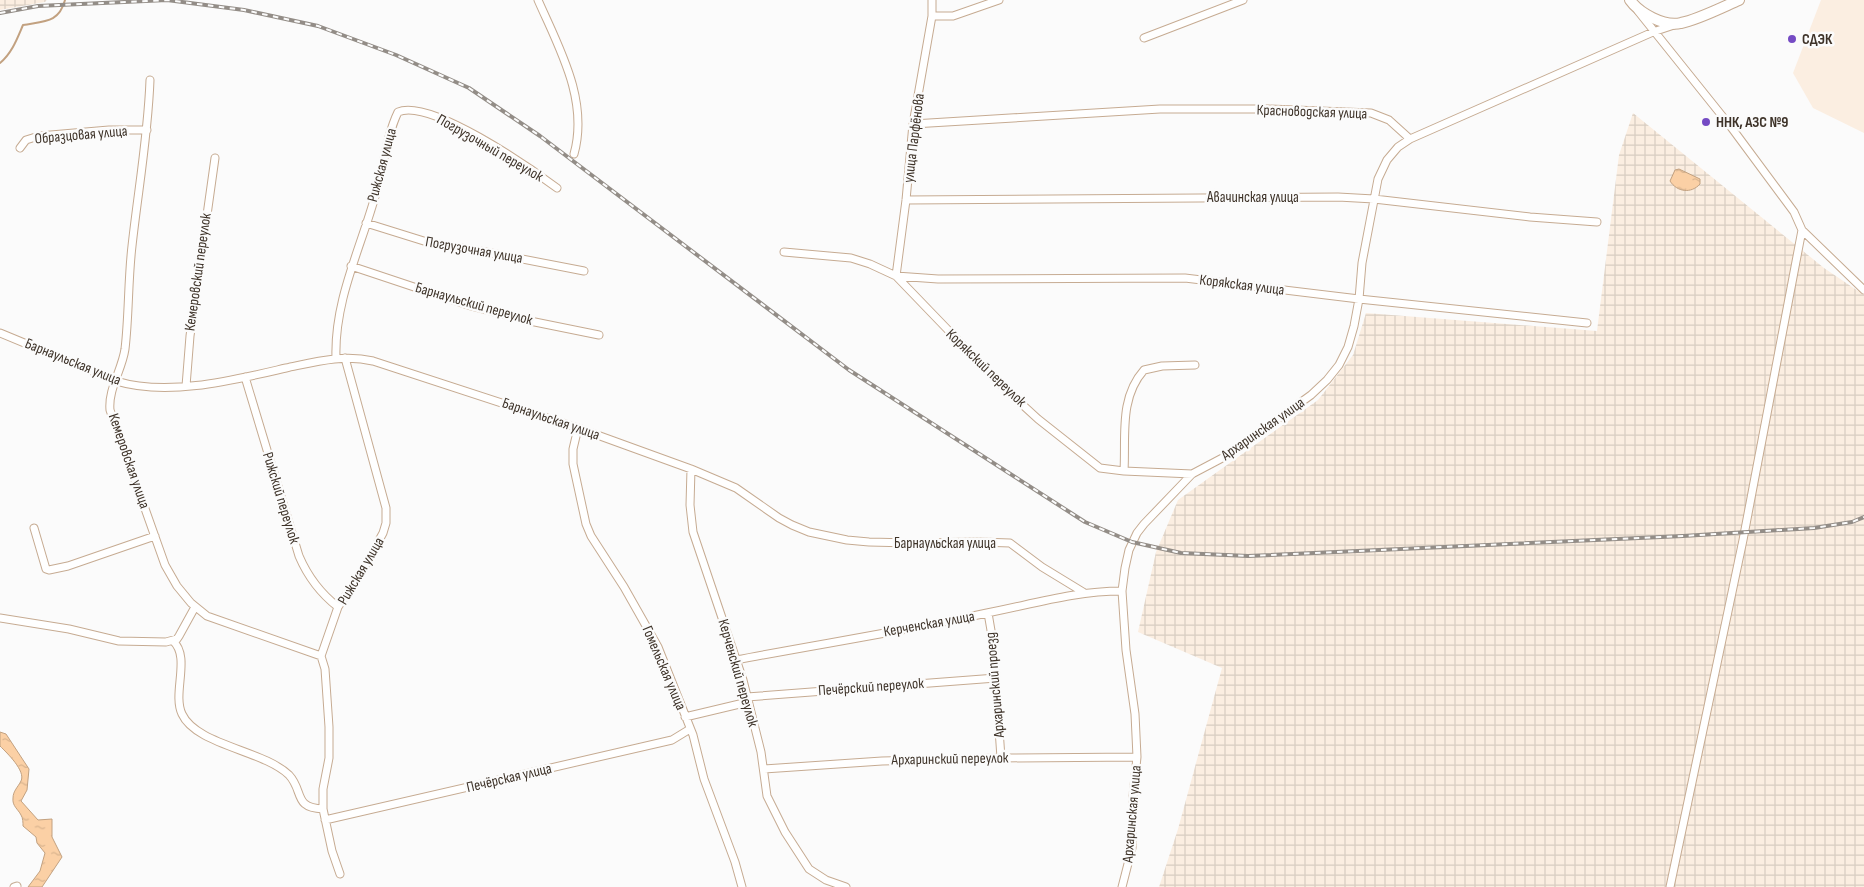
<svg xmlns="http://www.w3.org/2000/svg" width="1864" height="887" viewBox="0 0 1864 887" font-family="'Sofia Sans Condensed',sans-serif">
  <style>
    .built { fill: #fbeee1 }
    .industrial { fill: url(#industrial-grid) }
    .water { fill: url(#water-ripples); stroke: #c2a180 }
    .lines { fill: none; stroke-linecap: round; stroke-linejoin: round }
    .stream { stroke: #c2a180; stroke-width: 2 }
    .street-casing { stroke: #c6ab92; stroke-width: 9 }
    .secondary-casing { stroke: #c6ab92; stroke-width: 12 }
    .street { stroke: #fff; stroke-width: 7 }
    .secondary { stroke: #fff; stroke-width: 10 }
    .rail-casing { stroke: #938d87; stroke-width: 4 }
    .rail { stroke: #fbfbfb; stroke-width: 2; stroke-dasharray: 5.5; stroke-linecap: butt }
    .poi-dot { fill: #754bc4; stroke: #fbfbfb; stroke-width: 2 }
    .labels { text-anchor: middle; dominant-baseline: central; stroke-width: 5; stroke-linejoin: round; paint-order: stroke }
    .poi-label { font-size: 15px; font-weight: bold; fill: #3e3329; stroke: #fbfbfb; text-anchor: start }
    .street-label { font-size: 15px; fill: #3e3329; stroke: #fbfbfb }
  </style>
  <defs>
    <pattern id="industrial-grid" width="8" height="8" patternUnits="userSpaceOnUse" patternTransform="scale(1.25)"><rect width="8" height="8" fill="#fbeee1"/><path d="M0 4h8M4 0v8" fill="none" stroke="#d8cdc1"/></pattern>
    <pattern id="water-ripples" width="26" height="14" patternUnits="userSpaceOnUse" patternTransform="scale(1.25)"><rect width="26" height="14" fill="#fbd0a5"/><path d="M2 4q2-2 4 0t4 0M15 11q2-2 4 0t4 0" fill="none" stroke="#d8b38e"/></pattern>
  </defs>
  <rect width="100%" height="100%" fill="#fbfbfb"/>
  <path class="built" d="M 1821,0 L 1864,0 L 1864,133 L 1813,108 L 1793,73 Z"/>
  <path class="industrial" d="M 0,0 L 47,0 L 45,2 L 0,10 Z
    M 1633,113 L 1824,268 L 1864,295 L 1864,887 L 1159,887 L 1178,829 L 1222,668 L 1138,632 L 1156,552 L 1178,500 L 1318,400 L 1353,355 L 1366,313 L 1597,331 L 1619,155 Z"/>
  <path class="water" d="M 1679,169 L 1700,179 L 1700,184 C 1691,194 1677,192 1670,181 L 1675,170 Z
    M 0,732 L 6,734 L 29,769 L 27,790 L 21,801 L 38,820 L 52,819 L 52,837 L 62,857 L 42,887 L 28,887 L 40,871 L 45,853 L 37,843 L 36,837 L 23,826 C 23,823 23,818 21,815 C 18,809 12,806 13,798 C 13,791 18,787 21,781 C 26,771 7,753 0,746 Z"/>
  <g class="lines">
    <path class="stream" d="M 0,63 C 12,53 17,39 23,25 C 44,21 59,23 65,0"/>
    <g class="street-casing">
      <path id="street" d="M 538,0 C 559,48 589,100 574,154
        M 932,0 L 932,16 L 913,124 L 906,200 L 896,276 L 938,279 L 1185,278 L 1359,299 L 1587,323
        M 1638,11 L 1731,127 L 1794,212 L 1802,230 L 1743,540 L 1670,887
        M 932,16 L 953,16 L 999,0
        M 1144,38 L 1243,0
        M 150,80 C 148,136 138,191 132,246 C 128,280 129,315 125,349 C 122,370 108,389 110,410 L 165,565 L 177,586 L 191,603 L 207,616 L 321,656
        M 913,124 L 1160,109 L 1268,109 L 1371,113 L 1389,120 L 1410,139 L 1653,32 L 1674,25
        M 20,148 L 26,140 L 39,136 L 109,130 L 147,130
        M 906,200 L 1338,197 L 1374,199 L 1530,217 L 1597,222
        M 366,223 L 427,242 L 486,252 L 584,271
        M 1802,230 L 1864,290
        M 784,252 L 851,258 L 870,264 L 896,276 L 1001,385 L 1038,419 L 1100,468 L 1124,471 L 1192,474
        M 351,266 L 471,306 L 525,320 L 599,335
        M 0,333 L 116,381 C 168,397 234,380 286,368 C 315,362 343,354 373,361 L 578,428 L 691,469 L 736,488 L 779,518 L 792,525 L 809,532 L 847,540 L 869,542 L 911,543 L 981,542 L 1010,543 L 1042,567 L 1083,592
        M 336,358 C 334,300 361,248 376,193 C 384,166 386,137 398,112 C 430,98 530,168 557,188
        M 245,377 L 299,556 C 308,577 320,593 338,607
        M 186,386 L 190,336 L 215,158
        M 578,428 L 573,449 L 573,464 L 586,524 L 591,536 L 624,587 L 658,647 L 693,735 L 704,779 L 735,862 L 742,887
        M 691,469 L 690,505 L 693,532 L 743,680 L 761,752 L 767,796 L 785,832 L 809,869 L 826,880 L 846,887
        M 1124,471 C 1126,436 1119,398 1144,370 L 1162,366 L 1195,365
        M 34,528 L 46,569 L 49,570 L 68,566 L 155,536
        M 988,613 L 993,642 L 1001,758
        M 0,618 L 69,629 L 119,641 L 166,642 L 177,639 L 179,636 L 195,607
        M 173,641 C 191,657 172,693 182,714 C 196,745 263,750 289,775 C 304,791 293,808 323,809
        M 736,660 C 820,644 904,631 987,613 C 1033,604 1075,591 1122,591
        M 747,697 L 996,678
        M 685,717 L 748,702
        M 764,769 L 882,761 L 1001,758 L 1137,757
        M 325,820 L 672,740 L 690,729
        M 340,874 L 332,851 L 323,809 L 323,789 L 329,758 L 329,727 L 325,669 L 321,656 L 338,607 L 361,573 L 383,533 L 386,523 L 386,508 L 345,358
        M 14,887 L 17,886
        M 1122,887 L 1132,848 L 1133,796 L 1137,757 L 1135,714 L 1126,650 L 1122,591 L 1125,568 L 1129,550 L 1137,533 L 1144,524 L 1192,474 L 1228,455 L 1311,395 L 1327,380 L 1339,365 L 1348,347 L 1354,326 L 1359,299 L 1362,263 L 1378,179 L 1387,160 L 1398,147 L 1410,139"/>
    </g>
    <g class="secondary-casing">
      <path id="secondary" d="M 1630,0 C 1639,13 1664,27 1681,23 C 1697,20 1723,7 1739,0"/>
    </g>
    <use href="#street" class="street"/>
    <use href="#secondary" class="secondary"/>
    <g class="rail-casing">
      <path id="rail" d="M 0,13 L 38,6 L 167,0 L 244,10 L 318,26 L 396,55 L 469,88 L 540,136 L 849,370 L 1085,522 L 1132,542 L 1181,553 L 1248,556 L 1683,536 L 1814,528 L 1852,522 L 1864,517"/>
    </g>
    <use href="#rail" class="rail"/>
  </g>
  <g class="poi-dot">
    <circle cx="1792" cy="39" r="5"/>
    <circle cx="1706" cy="122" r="5"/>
  </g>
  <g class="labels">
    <g class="poi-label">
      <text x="1802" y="39">СДЭК</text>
      <text x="1716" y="122">ННК, АЗС №9</text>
    </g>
    <g class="street-label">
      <text transform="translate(1312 112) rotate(2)">Красноводская улица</text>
      <text transform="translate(81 135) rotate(-5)">Образцовая улица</text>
      <text transform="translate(914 138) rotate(-83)">улица Парфёнова</text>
      <text transform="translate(490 148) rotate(30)">Погрузочный переулок</text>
      <text transform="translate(382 165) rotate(-75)">Рижская улица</text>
      <text x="1253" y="197">Авачинская улица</text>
      <text transform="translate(474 250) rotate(10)">Погрузочная улица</text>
      <text transform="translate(198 272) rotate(-82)">Кемеровский переулок</text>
      <text transform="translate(1242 285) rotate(7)">Корякская улица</text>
      <text transform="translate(474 304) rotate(16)">Барнаульский переулок</text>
      <text transform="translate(73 362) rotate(22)">Барнаульская улица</text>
      <text transform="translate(986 368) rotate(44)">Корякский переулок</text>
      <text transform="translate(551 419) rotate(19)">Барнаульская улица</text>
      <text transform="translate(1263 429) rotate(-35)">Архаринская улица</text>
      <text transform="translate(129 461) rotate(71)">Кемеровская улица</text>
      <text transform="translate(281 498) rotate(73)">Рижский переулок</text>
      <text x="945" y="543">Барнаульская улица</text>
      <text transform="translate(361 571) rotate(-59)">Рижская улица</text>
      <text transform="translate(929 624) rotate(-10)">Керченская улица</text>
      <text transform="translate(664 668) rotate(67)">Гомельская улица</text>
      <text transform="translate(738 673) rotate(74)">Керченский переулок</text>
      <text transform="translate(995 685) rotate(-95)">Архаринский проезд</text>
      <text transform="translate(871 687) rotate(-4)">Печёрский переулок</text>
      <text transform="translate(950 759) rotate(-1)">Архаринский переулок</text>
      <text transform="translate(509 778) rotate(-13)">Печёрская улица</text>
      <text transform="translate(1132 814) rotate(-85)">Архаринская улица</text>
    </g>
  </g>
</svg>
